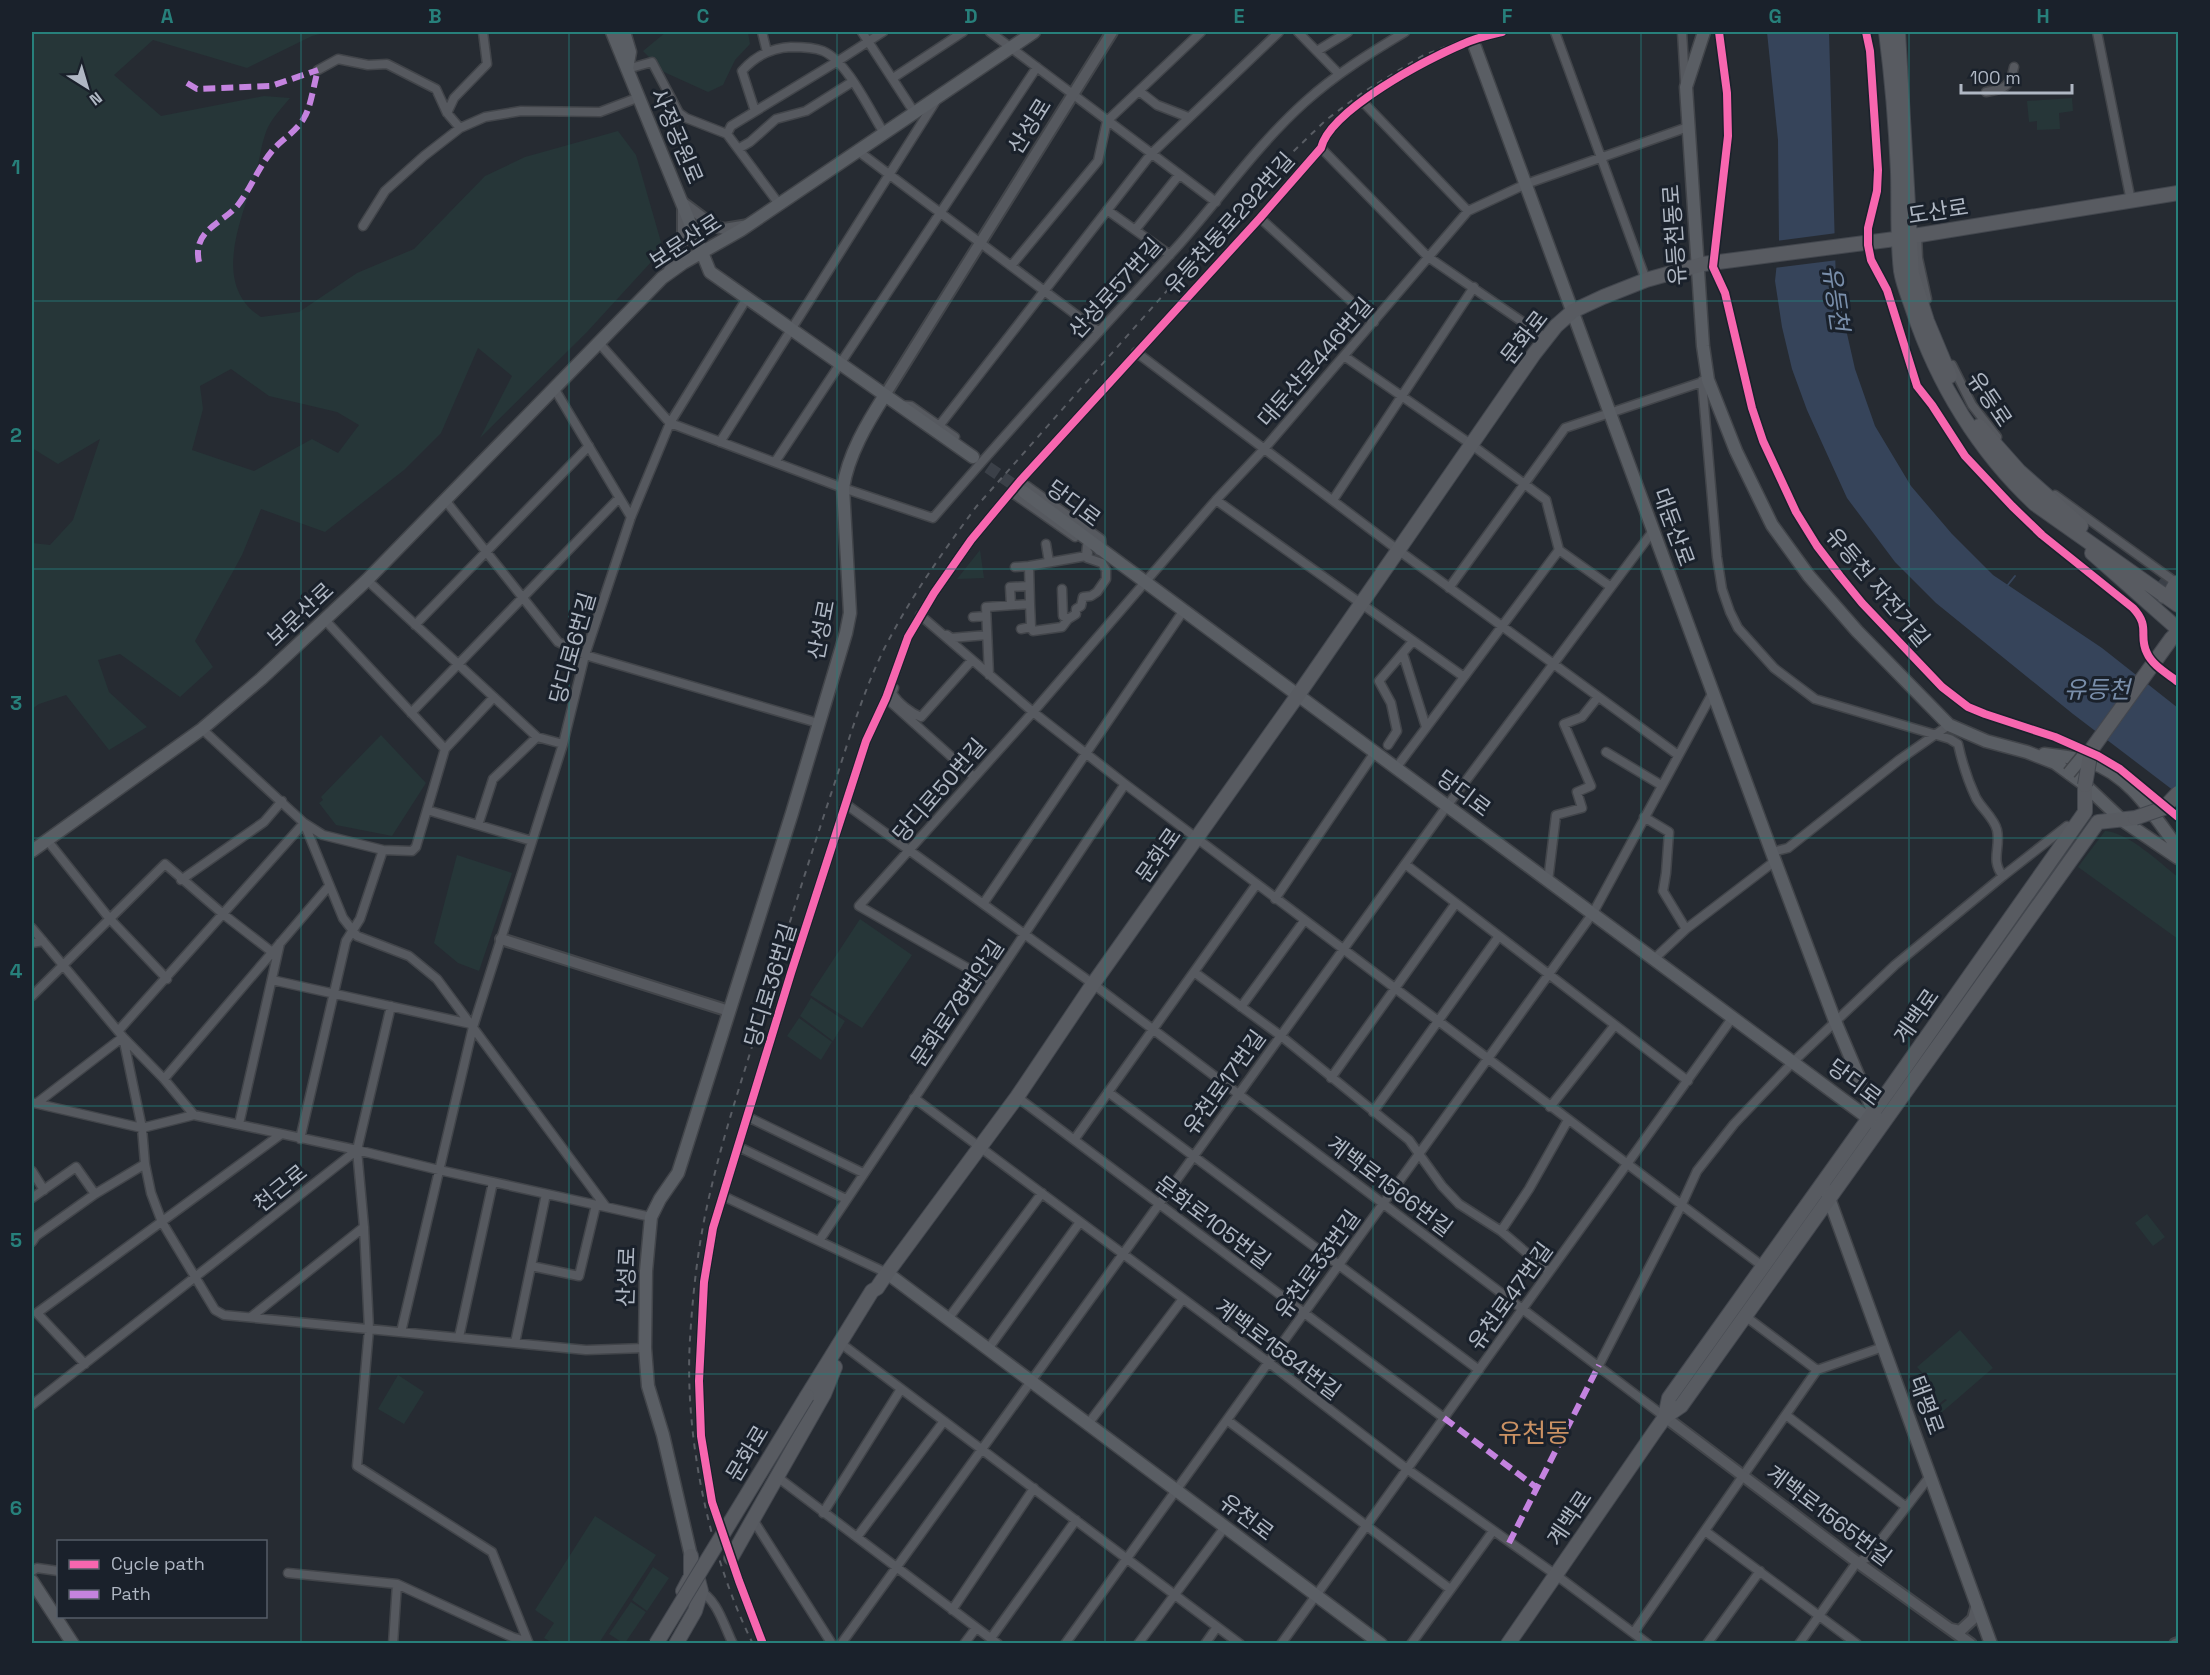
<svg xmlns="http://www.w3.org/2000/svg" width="2210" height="1675" viewBox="0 0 2210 1675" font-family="'Space Grotesk','Noto Sans KR',sans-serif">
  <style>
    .green { fill: #263638; fill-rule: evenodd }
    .water { fill: #36445a }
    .pier { fill: #262b32 }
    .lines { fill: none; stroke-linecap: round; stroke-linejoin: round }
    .stream { stroke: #36445a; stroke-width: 2 }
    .secondary-tunnel { stroke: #3b4048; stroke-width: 12; stroke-dasharray: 12 6; stroke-linecap: butt }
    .primary-tunnel { stroke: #3b4048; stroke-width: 14; stroke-dasharray: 14 7; stroke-linecap: butt }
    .minor-casing { stroke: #42454a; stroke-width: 11 }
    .tertiary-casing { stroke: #42454a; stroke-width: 14 }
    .secondary-casing { stroke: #42454a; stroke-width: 15 }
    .primary-casing { stroke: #43474e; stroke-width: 16 }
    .minor { stroke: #56595f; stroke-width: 8 }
    .tertiary { stroke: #56595f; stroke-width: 10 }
    .secondary { stroke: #5a5e64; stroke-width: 12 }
    .primary { stroke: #585b61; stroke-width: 14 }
    .rail { stroke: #595d64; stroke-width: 2; stroke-dasharray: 6 6; stroke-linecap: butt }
    .secondary-bridge-casing { stroke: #42454a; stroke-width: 15; stroke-linecap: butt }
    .primary-bridge-casing { stroke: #43474e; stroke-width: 16; stroke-linecap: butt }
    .secondary-bridge { stroke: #5a5e64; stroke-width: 12 }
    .primary-bridge { stroke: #585b61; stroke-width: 14 }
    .quiet { stroke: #c483df; stroke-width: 6; stroke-dasharray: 12 6; stroke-linecap: butt }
    .cycleway-casing { stroke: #1a212b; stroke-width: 11 }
    .cycleway { stroke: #f766af; stroke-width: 8 }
    .grid { fill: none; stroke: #27807b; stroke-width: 1.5; stroke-opacity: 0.55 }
    .labels { text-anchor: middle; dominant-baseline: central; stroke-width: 6; stroke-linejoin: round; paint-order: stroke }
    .street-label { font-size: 22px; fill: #afb7c3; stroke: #1a212b }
    .water-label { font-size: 24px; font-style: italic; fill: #798eaa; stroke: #1a212b }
    .quarter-label { font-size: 26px; fill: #ca9163; stroke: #1a212b }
    .neatline { fill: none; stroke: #27807b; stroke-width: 2 }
    .grid-label { font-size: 20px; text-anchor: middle; font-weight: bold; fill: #27807b }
  </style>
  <rect width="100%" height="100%" fill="#262b32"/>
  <path class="green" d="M 32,32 L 328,32 L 312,36 L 247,68 L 153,40 L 114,75 L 161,116 L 264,96 L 290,98 C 282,108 270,120 266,132 C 261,145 260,159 256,173 C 242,218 210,284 261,317 L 299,312 L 357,273 L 414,249 L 485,176 L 525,157 L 618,131 L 636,155 L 663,249 L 587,332 L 480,438 L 512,376 L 478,348 L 441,433 L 404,470 L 325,532 L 261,509 L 242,555 L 195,641 L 213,667 L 180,697 L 120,654 L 98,660 L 109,692 L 147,727 L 109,750 L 66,695 L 39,704 L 32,709 L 32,543 L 50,545 L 73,520 L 100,439 L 58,464 L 32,448 ZM 231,369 L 269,396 L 337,412 L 359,425 L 338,453 L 312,439 L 254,471 L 192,450 L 203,409 L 200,386 Z
    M 666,32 L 748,32 L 750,44 L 735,60 L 723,85 L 708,92 L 664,72 L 643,51 Z
    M 2072,98 L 2073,111 L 2059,113 L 2060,129 L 2037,130 L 2037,121 L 2029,122 L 2027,101 Z
    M 980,550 L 984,578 L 957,579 Z
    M 381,735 L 426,783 L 392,836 L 336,825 L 319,803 L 323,800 L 321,797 Z
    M 2105,831 C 2128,832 2160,863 2178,877 L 2178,939 L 2078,867 Z
    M 457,855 L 512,873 L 479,971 L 458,963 L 434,943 Z
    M 860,919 L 912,955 L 862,1028 L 810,995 Z
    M 811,998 L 845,1021 L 833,1041 L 800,1016 Z
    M 799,1018 L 832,1042 L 821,1060 L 787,1036 Z
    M 2147,1214 L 2165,1237 L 2153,1246 L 2135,1223 Z
    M 1960,1330 L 1993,1368 L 1941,1413 L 1937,1408 L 1947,1400 L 1945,1399 L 1933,1409 L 1920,1392 L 1931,1382 L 1917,1367 Z
    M 398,1375 L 424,1392 L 404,1424 L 378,1409 Z
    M 595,1516 L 656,1555 L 599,1643 L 583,1642 L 582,1643 L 553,1643 L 544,1638 L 554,1623 L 535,1610 Z
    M 653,1567 L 669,1578 L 647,1611 L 632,1600 Z
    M 631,1602 L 646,1612 L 625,1643 L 623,1643 L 609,1634 Z"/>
  <path class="water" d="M 1767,32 L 1829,32 L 1836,285 L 1855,369 L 1875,426 L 1911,486 L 1952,534 L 1993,575 L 2102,648 L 2178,708 L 2178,794 L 2073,714 L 1936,603 L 1895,562 L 1847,498 L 1807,410 L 1792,369 L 1782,327 L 1775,281 L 1779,243 L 1778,140 Z"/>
  <path class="pier" d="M 1837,233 L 1838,260 L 1773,268 L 1776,241 Z"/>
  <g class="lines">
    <path class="stream" d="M 2007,586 L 2015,576"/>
    <path class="secondary-tunnel" d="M 973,457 L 1024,492"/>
    <path class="primary-tunnel" d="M 2158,582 L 2178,597"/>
    <g class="minor-casing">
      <path id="minor" d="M 762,32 L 767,52
        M 862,32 L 914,112
        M 990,32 L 1216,202
        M 1298,32 L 1339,74
        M 1555,32 L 1646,280
        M 1682,32 L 1685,82
        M 2097,32 L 2131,201
        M 1317,51 L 1348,32
        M 627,69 L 652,62 L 679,113 L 686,118 L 727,134 L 779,204
        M 318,70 L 338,59 L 368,65 L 387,64 L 436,89 L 447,113 L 460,128
        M 893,78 L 963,32
        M 1139,91 L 1157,105 L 1188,117
        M 1986,92 C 2005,89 2010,87 2014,67
        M 1362,101 L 1468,211
        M 755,111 L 742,71 C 755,56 770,48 791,47 C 801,47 813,47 823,51 C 847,61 870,111 884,133
        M 447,113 L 454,98 L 487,64 L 483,32
        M 727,134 L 731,126 L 838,61 L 883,32
        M 1321,148 L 1428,257 L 1546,338
        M 738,149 L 750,142 L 776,119 L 806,111 L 852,82
        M 858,151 L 1099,332
        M 1107,210 L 1170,255
        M 1260,218 L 1374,322
        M 363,226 L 385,191 L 424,156 L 460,128 L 485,117 L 521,111 L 600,112 L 637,98
        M 1135,230 L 1179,175
        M 1917,235 L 1918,258 L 1927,299
        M 1011,266 L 1098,161 L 1107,121 L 1201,32
        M 599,343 L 670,423 L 843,488 L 933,518 C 1012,426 1094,337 1176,248 C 1219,200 1257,145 1305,102 C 1336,74 1370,53 1405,32
        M 1136,352 L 1398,550 L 1678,755
        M 1344,356 L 1472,445 L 1546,500 L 1559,550 L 1611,587
        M 1952,365 L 1972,405 L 1997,437
        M 1702,381 L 1717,557 L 1722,589 L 1730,612 L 1738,628 L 1774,668 L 1815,699 L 1950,739 L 1958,744 C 1962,762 1968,781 1976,798 C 1982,809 1994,818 1997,830 C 2001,848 1990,860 2003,876
        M 554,388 L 631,517
        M 900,405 L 911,406 L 955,437
        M 939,426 L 1151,154 L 1279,32
        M 720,442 L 937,99
        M 775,462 L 1037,67
        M 1020,481 L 1101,539 L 1102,550 L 1099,551
        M 1011,492 L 1075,537
        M 2055,495 L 2178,584
        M 445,500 L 558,642 L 585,655 L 818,723
        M 1216,500 L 1464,677
        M 1333,500 L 1474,287
        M 1046,544 L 1049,562
        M 1015,567 L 1029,566
        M 367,580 L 537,737 L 563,744
        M 1449,588 L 1565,428 L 1708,380
        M 1062,589 L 1063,616 L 1068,619
        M 1011,605 L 1010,587 L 1029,586
        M 920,615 L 1033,712 L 1125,784 L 1765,1268
        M 973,617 L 986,616
        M 325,620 L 445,749
        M 415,625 L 589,446
        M 1031,627 L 1033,631 L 1062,627 L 1068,619 L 1076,614 L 1076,609 L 1081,606 L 1083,597 L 1091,596 L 1097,592 L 1106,579 L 1106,570 L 1102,563 L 1087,558 L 1088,553
        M 1021,629 L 1031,627 L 1030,604
        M 947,635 L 951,638 L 987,635
        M 1403,654 L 1426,727
        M 989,675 L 986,607 L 1030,604 L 1029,566 L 1086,556 L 1087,546
        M 894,688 L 892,693 C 898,703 911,713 921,717 L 972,660
        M 886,698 L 974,777
        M 411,713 L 619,498
        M 202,729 L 304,823 L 343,918 L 357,936 L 409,956 L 437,979 L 606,1207
        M 1388,745 L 1397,731 L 1391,703 L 1379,681 L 1413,641
        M 1606,752 L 1661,785
        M 1396,768 L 1559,550
        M 847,805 L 1093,984 L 1665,1417
        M 427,810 L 532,841
        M 1644,817 L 1669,832 L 1666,873 L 1663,891 L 1686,929
        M 478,825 L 493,779 L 537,737
        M 47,840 L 109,918 L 167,979
        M 1772,852 L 1788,848 L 1899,760 L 1949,725
        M 1405,864 L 1688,1081
        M 181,880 L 264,822 L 282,801
        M 1548,881 L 1556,815 L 1582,808 L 1577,792 L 1591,786 L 1564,724 L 1582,717 L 1598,697
        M 1275,899 L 1375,752
        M 983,904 L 1184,610
        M 32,928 L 123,1037 L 164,1079 L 194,1115 L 357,1150
        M 32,943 L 43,941
        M 1654,959 L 1686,929 L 1775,861
        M 1194,972 L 1281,1036 L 1409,1140 L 1442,1186 L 1459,1204 L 1501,1231 L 1549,1272
        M 272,980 L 471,1024
        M 992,982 L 859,906 L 1033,712 L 1216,500 L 1264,449 L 1468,211 L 1526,184 L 1688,127
        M 32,996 L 165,864 L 223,914 L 272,952
        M 391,1006 L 357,1150 L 364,1227 L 369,1329 L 357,1466 L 492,1552 L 529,1644
        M 1241,1007 L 1304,921
        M 119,1030 L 304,823 L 323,835 L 383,850 L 412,851 L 416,847 L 445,749 L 494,697
        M 1331,1078 L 1456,903
        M 164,1079 L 329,886
        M 1108,1092 L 1479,1370
        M 1017,1097 L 1444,1418
        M 914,1098 L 1268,1362 L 1407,1469 L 1556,1575 L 1648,1644
        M 34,1103 L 142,1128 L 194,1115
        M 37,1103 L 123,1037 L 142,1128 L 145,1164 L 151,1193 L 162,1222 L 215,1310 L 224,1315 L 586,1350 L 645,1348
        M 1550,1107 L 1615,1025
        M 1373,1112 L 1499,936
        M 748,1117 L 863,1173
        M 239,1124 L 280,943
        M 300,1139 L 346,941 L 360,919 L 383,850
        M 1074,1140 L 1256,885
        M 739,1147 L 846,1199
        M 32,1171 L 44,1190
        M 723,1196 L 887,1273
        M 32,1198 L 76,1167 L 95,1194
        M 1501,1231 L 1529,1189 L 1568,1120
        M 819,1241 L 1125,784
        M 32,1242 L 36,1236 L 95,1194 L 145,1164
        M 531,1266 L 579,1276 L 596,1205
        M 37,1313 L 280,1135
        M 37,1313 L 85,1364
        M 1745,1316 L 1817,1370
        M 251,1317 L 364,1227
        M 948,1319 L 1042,1193
        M 401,1332 L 473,1027 L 563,744 L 585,655 L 631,517 L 670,423 L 747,298
        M 459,1337 L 493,1182
        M 515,1343 L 546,1194
        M 847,1348 L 1240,1644
        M 988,1349 L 1080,1222
        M 1599,1365 L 1681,1206 L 1697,1171 L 1734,1124 L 1793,1062 L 1895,965 L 2003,876 L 2067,826
        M 32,1405 L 357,1150 L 439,1170 L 651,1217
        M 1786,1415 L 1905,1506
        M 1227,1420 L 1450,1589
        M 1088,1424 L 1182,1300
        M 776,1476 L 998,1644
        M 823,1513 L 901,1389
        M 752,1518 L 832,1644
        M 1705,1531 L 1857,1644
        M 857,1537 L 944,1421
        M 32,1571 L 37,1568 L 58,1571
        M 288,1573 L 397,1584 L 512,1637 L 528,1642
        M 698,1590 C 717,1598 724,1626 733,1644
        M 952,1610 L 1034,1488
        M 1634,1632 L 1817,1370 L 1883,1347
        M 991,1638 L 1076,1520
        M 393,1644 L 397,1584
        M 763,1644 L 739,1581 L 712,1502 L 701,1436 L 699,1381 L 704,1282 L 713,1228 L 791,973 L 866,741 L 886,698 L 908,637 L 934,593 L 971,540 L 1020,481 L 1260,218 L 1321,148 C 1330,110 1427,59 1463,44 C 1475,38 1489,35 1502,32
        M 841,1644 L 1447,806 L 1653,531
        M 964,1644 L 976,1628
        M 1065,1644 L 1593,913 L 1713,692
        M 1138,1644 L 1225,1527
        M 1205,1644 L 1217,1627
        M 1281,1644 L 1733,1017
        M 1411,1644 L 1493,1531
        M 1707,1644 L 1760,1571
        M 1799,1644 L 1857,1562 L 1867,1558 L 1930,1476"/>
    </g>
    <g class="tertiary-casing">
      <path id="tertiary" d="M 682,202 L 714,226 L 724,229 L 748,225
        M 669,270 L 679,258 L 683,233 L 683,209
        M 885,395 L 1112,32
        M 501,939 L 729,1011
        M 1665,1417 L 1857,1562 L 1971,1644
        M 1951,1629 L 1960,1631 L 1973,1619 L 1977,1604
        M 2175,1644 L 2178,1643"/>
    </g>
    <g class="secondary-casing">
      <path id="secondary" d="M 612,32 L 710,272 L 973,457
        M 624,32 L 630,52 L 627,69
        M 1704,32 L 1686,87 L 1703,346 L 1708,380 L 1736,451 L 1772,525 L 1809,576 L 1857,631 L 1949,725 L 1986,741 L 2027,752 L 2055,763 L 2085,785 L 2122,820 L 2178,858
        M 1475,47 L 1775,861 L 1835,1021 L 1880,1127
        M 1024,492 L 1876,1124
        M 2044,754 C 2059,756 2075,757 2090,762 C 2131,776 2153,815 2178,848
        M 32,851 L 202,729 L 261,679 L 367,580 L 662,278 L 683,263 L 741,230 L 1034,32
        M 1826,1190 L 1991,1644
        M 887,1273 L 1381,1644
        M 691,1556 L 663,1435 L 648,1386 L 645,1348 L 646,1271 L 651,1217 L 660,1199 L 678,1173 L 686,1148 L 792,813 L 846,633 L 850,613 L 843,488 C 848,455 867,423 885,395
        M 32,1581 L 73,1644"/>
    </g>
    <g class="primary-casing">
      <path id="primary" d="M 1886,32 C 1892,78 1896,125 1898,172 C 1899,205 1897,238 1901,271 C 1903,284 1909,298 1913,310 C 1937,383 1979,452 2035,504 L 2178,605
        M 1898,32 L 1912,274 L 1927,321 L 1950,376
        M 1979,426 L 2019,471 L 2081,526
        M 2092,553 L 2178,629
        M 2164,596 L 2170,594 L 2176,583
        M 2091,750 L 2171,639 L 2178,632
        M 807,1396 L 872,1291 L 877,1288 L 887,1273 L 1017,1097 L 1093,984 L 1298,695 L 1534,354 L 1556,326 L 1573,311 L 1603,297 L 1646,280 L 1703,264 L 1895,239 L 2178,193
        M 1665,1417 L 1669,1398 L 1892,1086 L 2085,812 L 2085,785
        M 731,1558 L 824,1394 L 835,1367
        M 683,1591 L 691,1576 L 691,1556
        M 676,1644 L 695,1611 L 701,1591 L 695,1568
        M 1508,1644 L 1655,1431 L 1665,1417 L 1681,1406 L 2098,822 L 2135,818"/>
    </g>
    <use href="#minor" class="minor"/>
    <use href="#tertiary" class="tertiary"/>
    <use href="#secondary" class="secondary"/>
    <use href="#primary" class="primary"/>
    <path class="rail" d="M 753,1644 C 709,1556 684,1436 690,1339 C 693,1289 699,1237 711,1189 C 725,1128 747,1065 765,1004 C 787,930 810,857 834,785 C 849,739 863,692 884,649 C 910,598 942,553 976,507 L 1271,173 L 1326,120 L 1362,93 L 1422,56 L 1483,32"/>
    <g class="secondary-bridge-casing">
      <path id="secondary-bridge" d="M 2069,773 L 2083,756 L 2091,750"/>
    </g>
    <g class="primary-bridge-casing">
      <path id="primary-bridge" d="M 2085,785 L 2091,750
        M 2135,818 L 2164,808 L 2178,793
        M 656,1644 L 807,1396"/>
    </g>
    <use href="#secondary-bridge" class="secondary-bridge"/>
    <use href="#primary-bridge" class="primary-bridge"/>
    <path class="quiet" d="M 187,83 L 197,89 L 271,86 L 318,70
      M 199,262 C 192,230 222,224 238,205 C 251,188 258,168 272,151 C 282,139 296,132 304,118 C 311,107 314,83 318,70
      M 1444,1418 L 1537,1488
      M 1509,1543 L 1599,1365"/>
    <g class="cycleway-casing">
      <path id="cycleway" d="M 1719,32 L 1727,93 L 1728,136 L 1713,267 L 1725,293 L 1752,408 L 1763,441 L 1796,512 L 1817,546 L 1840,576 L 1862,603 L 1942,687 L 1968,707 L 1985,714 L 2055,737 L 2098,756 L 2120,769 L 2178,817
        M 1866,32 L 1870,51 L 1878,170 L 1877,191 L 1868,228 L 1868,245 L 1871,260 L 1887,290 L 1917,386 L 1932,405 L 1965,456 L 2012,506 L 2042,535 L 2133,608 C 2151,627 2138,635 2147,653 C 2152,665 2168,674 2178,682
        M 763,1644 L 739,1581 L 712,1502 L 701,1436 L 699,1381 L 704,1282 L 713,1228 L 791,973 L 866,741 L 886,698 L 908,637 L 934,593 L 971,540 L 1020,481 L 1260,218 L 1321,148 C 1330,110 1427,59 1463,44 C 1475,38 1489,35 1502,32"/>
    </g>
    <use href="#cycleway" class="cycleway"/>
  </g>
  <path class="grid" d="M 301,32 L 301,1644M 569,32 L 569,1644M 837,32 L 837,1644M 1105,32 L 1105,1644M 1373,32 L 1373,1644M 1641,32 L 1641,1644M 1909,32 L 1909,1644M 32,301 L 2178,301M 32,569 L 2178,569M 32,838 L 2178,838M 32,1106 L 2178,1106M 32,1374 L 2178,1374"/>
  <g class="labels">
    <g class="street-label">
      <text transform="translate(1029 126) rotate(-58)">산성로</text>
      <text transform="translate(677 136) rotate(67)">사정공원로</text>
      <text transform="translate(1938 211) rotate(-9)">도산로</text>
      <text transform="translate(1229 223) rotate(-48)">유등천동로292번길</text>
      <text transform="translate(1674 235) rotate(-94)">유등천동로</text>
      <text transform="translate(685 241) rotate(-33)">보문산로</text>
      <text transform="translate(1115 288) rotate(-48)">산성로57번길</text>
      <text transform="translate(1524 337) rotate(-52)">문화로</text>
      <text transform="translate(1315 362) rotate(-49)">대둔산로446번길</text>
      <text transform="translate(1990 399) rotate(56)">유등로</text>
      <text transform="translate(1074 503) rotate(37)">당디로</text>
      <text transform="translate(1674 527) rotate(70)">대둔산로</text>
      <text transform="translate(1878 587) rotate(50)">유등천 자전거길</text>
      <text transform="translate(300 614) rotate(-43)">보문산로</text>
      <text transform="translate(821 630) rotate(-79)">산성로</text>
      <text transform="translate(572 648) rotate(-74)">당디로6번길</text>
      <text transform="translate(939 790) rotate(-49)">당디로50번길</text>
      <text transform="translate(1464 793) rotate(37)">당디로</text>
      <text transform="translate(1158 855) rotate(-55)">문화로</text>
      <text transform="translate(770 985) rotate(-73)">당디로36번길</text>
      <text transform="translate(957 1003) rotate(-56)">문화로78번안길</text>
      <text transform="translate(1916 1016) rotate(-55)">계백로</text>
      <text transform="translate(1224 1082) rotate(-54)">유천로17번길</text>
      <text transform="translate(1855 1082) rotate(37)">당디로</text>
      <text transform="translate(1390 1186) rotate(37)">계백로1566번길</text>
      <text transform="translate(280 1188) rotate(-39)">천근로</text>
      <text transform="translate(1213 1222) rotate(37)">문화로105번길</text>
      <text transform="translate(1317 1264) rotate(-54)">유천로33번길</text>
      <text transform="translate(626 1277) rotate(-88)">산성로</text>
      <text transform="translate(1510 1296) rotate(-54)">유천로47번길</text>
      <text transform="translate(1278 1349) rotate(37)">계백로1584번길</text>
      <text transform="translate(1927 1405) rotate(70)">태평로</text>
      <text transform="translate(747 1453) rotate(-59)">문화로</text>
      <text transform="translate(1829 1515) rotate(37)">계백로1565번길</text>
      <text transform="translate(1247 1517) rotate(37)">유천로</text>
      <text transform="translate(1569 1518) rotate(-56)">계백로</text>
    </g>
    <g class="water-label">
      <text transform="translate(1836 298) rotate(82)">유등천</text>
      <text x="2097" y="689">유등천</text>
    </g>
    <g class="quarter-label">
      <text x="1534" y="1433">유천동</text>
    </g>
  </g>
  <rect width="2210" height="1675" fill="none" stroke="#1a212b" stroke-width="66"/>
  <rect x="57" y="1540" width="210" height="78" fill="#1a212b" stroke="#565d68" stroke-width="1.5"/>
  <rect x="69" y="1560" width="30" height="9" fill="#f766af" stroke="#565d68" stroke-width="1.5"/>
  <text x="111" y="1570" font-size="18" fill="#afb7c3">Cycle path</text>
  <rect x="69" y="1590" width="30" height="9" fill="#c483df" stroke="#565d68" stroke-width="1.5"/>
  <text x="111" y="1600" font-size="18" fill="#afb7c3">Path</text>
  <g transform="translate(87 87) rotate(143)" stroke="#1a212b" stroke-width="4.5" paint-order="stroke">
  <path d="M0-4.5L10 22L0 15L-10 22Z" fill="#afb7c3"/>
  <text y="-9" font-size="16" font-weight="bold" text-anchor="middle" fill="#afb7c3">N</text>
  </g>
  <path d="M1961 84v9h111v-9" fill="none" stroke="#afb7c3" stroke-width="3"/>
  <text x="1970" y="84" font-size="18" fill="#afb7c3" stroke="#1a212b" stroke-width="4.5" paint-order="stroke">100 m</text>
  <rect x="33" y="33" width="2144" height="1609" class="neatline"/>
  <g class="grid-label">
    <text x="167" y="23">A</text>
    <text x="435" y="23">B</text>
    <text x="703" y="23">C</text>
    <text x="971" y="23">D</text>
    <text x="1239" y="23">E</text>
    <text x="1507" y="23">F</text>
    <text x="1775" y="23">G</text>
    <text x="2043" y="23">H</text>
    <text x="16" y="174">1</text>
    <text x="16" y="442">2</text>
    <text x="16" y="710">3</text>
    <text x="16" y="978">4</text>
    <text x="16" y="1247">5</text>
    <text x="16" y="1515">6</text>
  </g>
</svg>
